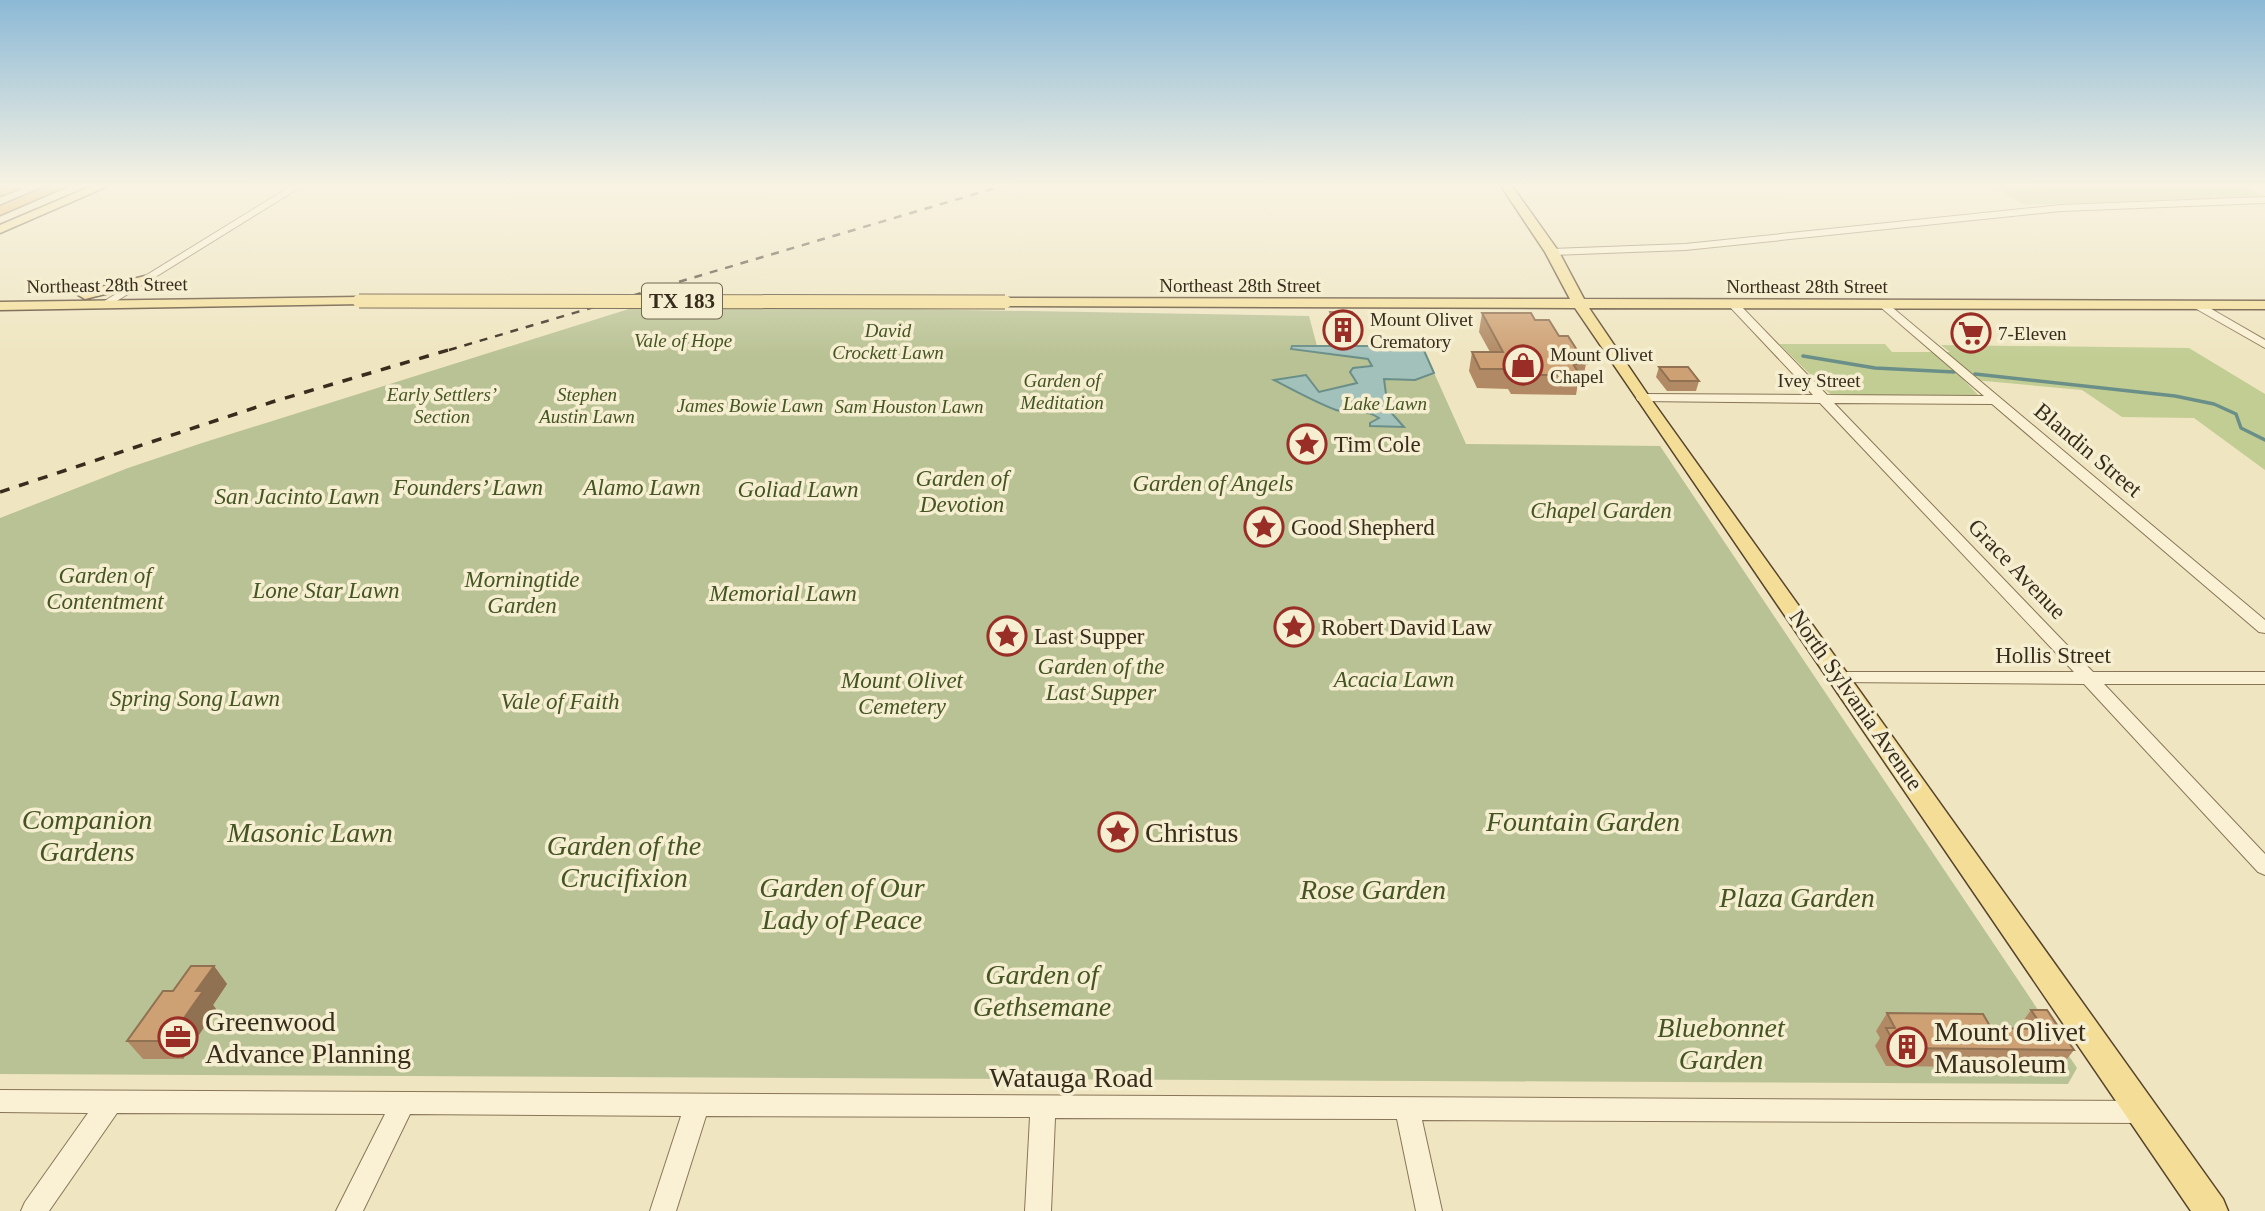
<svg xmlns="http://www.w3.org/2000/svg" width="2265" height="1211" viewBox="0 0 2265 1211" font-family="Georgia,serif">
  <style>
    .green { fill: #c2cd94 }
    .cemetery { fill: #b9c294 }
    .water { fill: #a3c1bb; stroke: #6a8f89; stroke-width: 2 }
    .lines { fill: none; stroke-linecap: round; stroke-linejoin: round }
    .stream { stroke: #6a8f89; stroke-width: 3.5 }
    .minor-casing { stroke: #897658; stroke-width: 2 }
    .major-casing { stroke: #56432c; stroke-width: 3 }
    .highway-casing { stroke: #56432c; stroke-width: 3 }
    .minor { fill: #faf1d4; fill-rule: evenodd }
    .major { fill: #f4de97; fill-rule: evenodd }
    .highway { fill: #e1ac4e; fill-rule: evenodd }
    .rail-far1 { stroke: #382c1d; stroke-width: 2.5; stroke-dasharray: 8 8; stroke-linecap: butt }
    .rail { stroke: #382c1d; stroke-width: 3.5; stroke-dasharray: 10 10; stroke-linecap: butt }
    .major-bridge-casing { stroke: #56432c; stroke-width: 15; stroke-linecap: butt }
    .major-bridge { stroke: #f4de97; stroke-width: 13 }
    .wall { fill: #b18a65 }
    .shaded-wall { fill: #907152 }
    .building { fill: #cea175; stroke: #907152; stroke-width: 2 }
    .labels { text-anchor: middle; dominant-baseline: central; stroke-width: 7; stroke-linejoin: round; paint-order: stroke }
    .far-street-label { font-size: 19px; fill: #382c1d; stroke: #f6eed0 }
    .far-poi-label { font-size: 19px; fill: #382c1d; stroke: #f6eed0; text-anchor: start }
    .far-park-label { font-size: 19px; font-style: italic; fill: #445523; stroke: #f6eed0 }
    .shield { fill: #f6eed0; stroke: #716653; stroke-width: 2 }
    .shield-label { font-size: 21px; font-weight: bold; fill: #382c1d }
    .poi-label { font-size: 23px; fill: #382c1d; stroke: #f6eed0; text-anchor: start }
    .street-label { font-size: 23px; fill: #382c1d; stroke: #f6eed0 }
    .park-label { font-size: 23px; font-style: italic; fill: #445523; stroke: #f6eed0 }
    .near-park-label { font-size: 28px; font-style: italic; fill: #445523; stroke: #f6eed0 }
    .near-poi-label { font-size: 28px; fill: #382c1d; stroke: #f6eed0; text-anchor: start }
    .near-street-label { font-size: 28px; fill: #382c1d; stroke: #f6eed0 }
  </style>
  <rect width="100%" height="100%" fill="#efe5c0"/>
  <path class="green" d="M 2243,186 L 2262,196 L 2025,205 L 1992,186 Z
    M 1779,344 L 1885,344 L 1892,352 L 1950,352 L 1941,345 L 2189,348 L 2265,394 L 2265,470 L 2194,418 L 2122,417 L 2082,390 L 1963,379 L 1979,396 L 1831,395 Z"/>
  <path class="cemetery" d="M 632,308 L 852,308 L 1309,316 L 1317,346 L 1422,346 L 1466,444 L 1660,446 L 2077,1068 L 2068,1084 L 0,1074 L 0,518 L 128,468 L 202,443 Z"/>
  <path class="water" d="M 1292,346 L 1422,346 L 1434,373 L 1415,380 L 1384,379 L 1388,409 L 1404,427 L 1370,426 L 1370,423 L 1379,418 C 1362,406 1353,416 1336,410 C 1319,404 1291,389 1274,380 L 1306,375 L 1319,392 L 1357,383 L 1350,372 L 1353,368 L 1372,366 L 1368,359 L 1291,349 Z"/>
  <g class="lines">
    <path class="stream" d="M 1803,356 L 1875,368 L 1954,372
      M 1975,374 L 2175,396 L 2214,404 L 2236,414 L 2241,428 L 2265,440"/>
    <g class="minor-casing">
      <path id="minor" d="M 291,186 L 302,186 L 107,307 L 98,305 Z
        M 2265,197 L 2265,203 L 2061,211 L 1685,250 L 1552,255 L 1547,252 L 1552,249 L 1685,244 L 2061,205 Z
        M 1734,302 L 1738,303 L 1827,395 L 1984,396 L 1878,305 L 1887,303 L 2265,620 L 2265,633 L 2259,632 L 1992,404 L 1834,403 L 2093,672 L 2265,672 L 2265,684 L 2104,684 L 2265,854 L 2265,875 L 2258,872 L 2084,684 L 1835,682 L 1833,678 L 1841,672 L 2074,672 L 1820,403 L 1638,401 L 1636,398 L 1642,394 L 1813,395 L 1730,307 L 1729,305 Z
        M 2193,303 L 2201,303 L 2265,340 L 2265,348 L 2193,307 Z
        M 0,1090 L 2142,1101 L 2151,1104 L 2154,1112 L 2151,1120 L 2142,1123 L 1422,1120 L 1442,1211 L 1416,1211 L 1397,1119 L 1055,1118 L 1051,1211 L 1025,1211 L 1030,1117 L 706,1116 L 676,1211 L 650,1211 L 681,1116 L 410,1114 L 363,1211 L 336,1211 L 385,1114 L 117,1113 L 49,1211 L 21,1211 L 25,1202 L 88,1113 L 0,1112 Z"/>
    </g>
    <g class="major-casing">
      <path id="major" d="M 92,186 L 108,186 L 0,233 L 0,225 Z
        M 1501,186 L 1512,186 L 1559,252 L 1584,299 L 2265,301 L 2265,309 L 1589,308 L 1648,395 L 2223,1199 L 2228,1211 L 2191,1211 L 1575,308 L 1005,306 L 998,302 L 1005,298 L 1570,299 L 1545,252 Z
        M 145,276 L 152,280 L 150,283 L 85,299 L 78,295 L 80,292 Z
        M 359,297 L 366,301 L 364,304 L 0,310 L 0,302 Z"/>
    </g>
    <g class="highway-casing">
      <path id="highway" d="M 20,186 L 19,189 L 0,196 L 0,187 Z
        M 48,186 L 67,186 L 0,215 L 0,206 Z"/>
    </g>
    <use href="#minor" class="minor"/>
    <use href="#major" class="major"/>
    <use href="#highway" class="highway"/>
    <path class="rail-far1" d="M 449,350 L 1002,186"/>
    <path class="rail" d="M 0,492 L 272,402 L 455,348"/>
    <g class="major-bridge-casing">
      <path id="major-bridge" d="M 359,301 L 1005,302"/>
    </g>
    <use href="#major-bridge" class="major-bridge"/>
  </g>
  <path class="wall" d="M 1330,312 L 1355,323 L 1354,332 L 1333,332 L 1329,322 Z
    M 1482,313 L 1535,320 L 1559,336 L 1586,364 L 1582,383 L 1578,383 L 1576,395 L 1511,394 L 1508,389 L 1477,388 L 1469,371 L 1472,352 L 1490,352 L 1479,332 Z
    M 1659,367 L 1699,381 L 1696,391 L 1667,391 L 1656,377 Z
    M 214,966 L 227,984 L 213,1005 L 216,1009 L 183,1059 L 143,1059 L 127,1041 L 173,991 Z
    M 2031,1010 L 2074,1050 L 2060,1068 L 1886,1066 L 1875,1046 L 1880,1038 L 1876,1031 L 1887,1013 L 1991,1028 L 2018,1028 Z"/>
  <path class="shaded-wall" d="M 214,966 L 227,984 L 213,1005 L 216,1009 L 183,1059 L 168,1041 L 196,991 Z"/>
  <path class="building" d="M 1330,312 L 1352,312 L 1355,323 L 1334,323 Z
    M 1482,313 L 1531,313 L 1535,320 L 1549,320 L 1559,336 L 1568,336 L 1586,364 L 1573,364 L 1580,375 L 1515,375 L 1512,369 L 1480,369 L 1472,352 L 1503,352 Z
    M 1659,367 L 1688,367 L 1699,381 L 1670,381 Z
    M 191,966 L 214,966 L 196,991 L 203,991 L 168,1041 L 127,1041 L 163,991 L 173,991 Z
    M 2031,1010 L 2047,1010 L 2074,1050 L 1897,1048 L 1886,1028 L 1895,1028 L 1887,1013 L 1983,1014 L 1991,1028 L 2044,1029 Z"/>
  <linearGradient id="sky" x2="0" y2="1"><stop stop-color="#8cb9d6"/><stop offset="0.52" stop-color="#f8f3e3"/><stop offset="1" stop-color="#f8f3e3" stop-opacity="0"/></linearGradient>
  <rect width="2265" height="356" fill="url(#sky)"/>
  <defs>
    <g id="building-ring" transform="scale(2.0125)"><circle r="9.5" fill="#f6eed0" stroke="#992e26" stroke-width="1.5"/><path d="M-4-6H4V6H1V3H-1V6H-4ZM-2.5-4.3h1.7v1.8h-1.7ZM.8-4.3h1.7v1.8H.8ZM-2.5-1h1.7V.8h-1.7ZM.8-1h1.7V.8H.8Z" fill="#992e26"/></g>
    <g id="supermarket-ring" transform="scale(2.0125)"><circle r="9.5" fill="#f6eed0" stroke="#992e26" stroke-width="1.5"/><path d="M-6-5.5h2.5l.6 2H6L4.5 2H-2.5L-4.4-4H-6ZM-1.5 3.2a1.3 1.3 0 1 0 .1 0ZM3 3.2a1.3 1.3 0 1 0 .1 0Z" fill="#992e26"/></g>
    <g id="shop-ring" transform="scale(2.0125)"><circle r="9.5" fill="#f6eed0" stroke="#992e26" stroke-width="1.5"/><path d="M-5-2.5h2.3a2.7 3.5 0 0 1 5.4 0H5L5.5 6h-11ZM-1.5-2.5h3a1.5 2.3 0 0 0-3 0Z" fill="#992e26"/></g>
    <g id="sight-ring" transform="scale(2.0125)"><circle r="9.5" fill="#f6eed0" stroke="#992e26" stroke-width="1.5"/><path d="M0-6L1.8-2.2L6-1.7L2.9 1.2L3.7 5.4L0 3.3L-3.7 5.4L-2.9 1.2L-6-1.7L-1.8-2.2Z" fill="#992e26"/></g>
    <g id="office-ring" transform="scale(2.0125)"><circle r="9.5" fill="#f6eed0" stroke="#992e26" stroke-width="1.5"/><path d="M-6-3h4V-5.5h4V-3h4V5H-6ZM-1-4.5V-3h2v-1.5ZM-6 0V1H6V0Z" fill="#992e26"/></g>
  </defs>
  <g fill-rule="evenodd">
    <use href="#building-ring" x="1343" y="330"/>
    <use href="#supermarket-ring" x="1971" y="333"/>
    <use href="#shop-ring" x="1523" y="365"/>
    <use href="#sight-ring" x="1307" y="444"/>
    <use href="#sight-ring" x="1264" y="527"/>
    <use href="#sight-ring" x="1294" y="627"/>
    <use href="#sight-ring" x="1007" y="636"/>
    <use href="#sight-ring" x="1118" y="832"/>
    <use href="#office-ring" x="178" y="1037"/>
    <use href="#building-ring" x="1907" y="1047"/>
  </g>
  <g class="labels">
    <g class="far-street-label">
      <text transform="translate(107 285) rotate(-1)">Northeast 28th Street</text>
      <text x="1240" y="285">Northeast 28th Street</text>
      <text x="1807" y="286">Northeast 28th Street</text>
      <text x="1819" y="380">Ivey Street</text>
    </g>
    <g class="far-poi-label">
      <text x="1370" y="319">Mount Olivet<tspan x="1370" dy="22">Crematory</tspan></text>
      <text x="1998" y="333">7-Eleven</text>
      <text x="1550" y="354">Mount Olivet<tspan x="1550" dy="22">Chapel</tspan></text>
    </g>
    <g class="far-park-label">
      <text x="888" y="330">David<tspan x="888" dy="22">Crockett Lawn</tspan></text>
      <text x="683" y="340">Vale of Hope</text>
      <text x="1062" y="380">Garden of<tspan x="1062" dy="22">Meditation</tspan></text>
      <text x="442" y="394">Early Settlers’<tspan x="442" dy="22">Section</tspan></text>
      <text x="587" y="394">Stephen<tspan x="587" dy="22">Austin Lawn</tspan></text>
      <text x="1385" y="403">Lake Lawn</text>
      <text x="750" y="405">James Bowie Lawn</text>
      <text x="909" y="406">Sam Houston Lawn</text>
    </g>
    <rect class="shield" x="642" y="283.5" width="80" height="35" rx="5"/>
    <g class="shield-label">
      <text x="682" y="301">TX 183</text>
    </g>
    <g class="poi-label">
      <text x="1334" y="444">Tim Cole</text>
      <text x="1291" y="527">Good Shepherd</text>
      <text x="1321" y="627">Robert David Law</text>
      <text x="1034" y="636">Last Supper</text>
    </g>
    <g class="street-label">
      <text transform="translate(2088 450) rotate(40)">Blandin Street</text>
      <text transform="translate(2017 569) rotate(46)">Grace Avenue</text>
      <text x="2053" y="655">Hollis Street</text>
      <text transform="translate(1856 700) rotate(55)">North Sylvania Avenue</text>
    </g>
    <g class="park-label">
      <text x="962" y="478">Garden of<tspan x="962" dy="26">Devotion</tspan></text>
      <text x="1213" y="483">Garden of Angels</text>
      <text x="468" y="487">Founders’ Lawn</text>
      <text x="642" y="487">Alamo Lawn</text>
      <text x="798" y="489">Goliad Lawn</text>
      <text x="297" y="496">San Jacinto Lawn</text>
      <text x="1601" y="510">Chapel Garden</text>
      <text x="105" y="575">Garden of<tspan x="105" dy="26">Contentment</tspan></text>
      <text x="522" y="579">Morningtide<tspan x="522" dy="26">Garden</tspan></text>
      <text x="326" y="590">Lone Star Lawn</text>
      <text x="783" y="593">Memorial Lawn</text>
      <text x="1101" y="666">Garden of the<tspan x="1101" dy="26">Last Supper</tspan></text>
      <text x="1394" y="679">Acacia Lawn</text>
      <text x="902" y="680">Mount Olivet<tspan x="902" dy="26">Cemetery</tspan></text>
      <text x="195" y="698">Spring Song Lawn</text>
      <text x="560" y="701">Vale of Faith</text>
    </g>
    <g class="near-park-label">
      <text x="87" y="819">Companion<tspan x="87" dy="32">Gardens</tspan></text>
      <text x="1583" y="821">Fountain Garden</text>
      <text x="310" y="832">Masonic Lawn</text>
      <text x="624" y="845">Garden of the<tspan x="624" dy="32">Crucifixion</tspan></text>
      <text x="842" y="887">Garden of Our<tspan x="842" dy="32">Lady of Peace</tspan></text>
      <text x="1373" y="889">Rose Garden</text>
      <text x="1797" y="897">Plaza Garden</text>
      <text x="1042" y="974">Garden of<tspan x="1042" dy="32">Gethsemane</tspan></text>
      <text x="1721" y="1027">Bluebonnet<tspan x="1721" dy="32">Garden</tspan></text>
    </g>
    <g class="near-poi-label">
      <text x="1145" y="832">Christus</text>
      <text x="205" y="1021">Greenwood<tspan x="205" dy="32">Advance Planning</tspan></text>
      <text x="1934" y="1031">Mount Olivet<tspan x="1934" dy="32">Mausoleum</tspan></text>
    </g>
    <g class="near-street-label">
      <text x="1071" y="1077">Watauga Road</text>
    </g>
  </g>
</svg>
